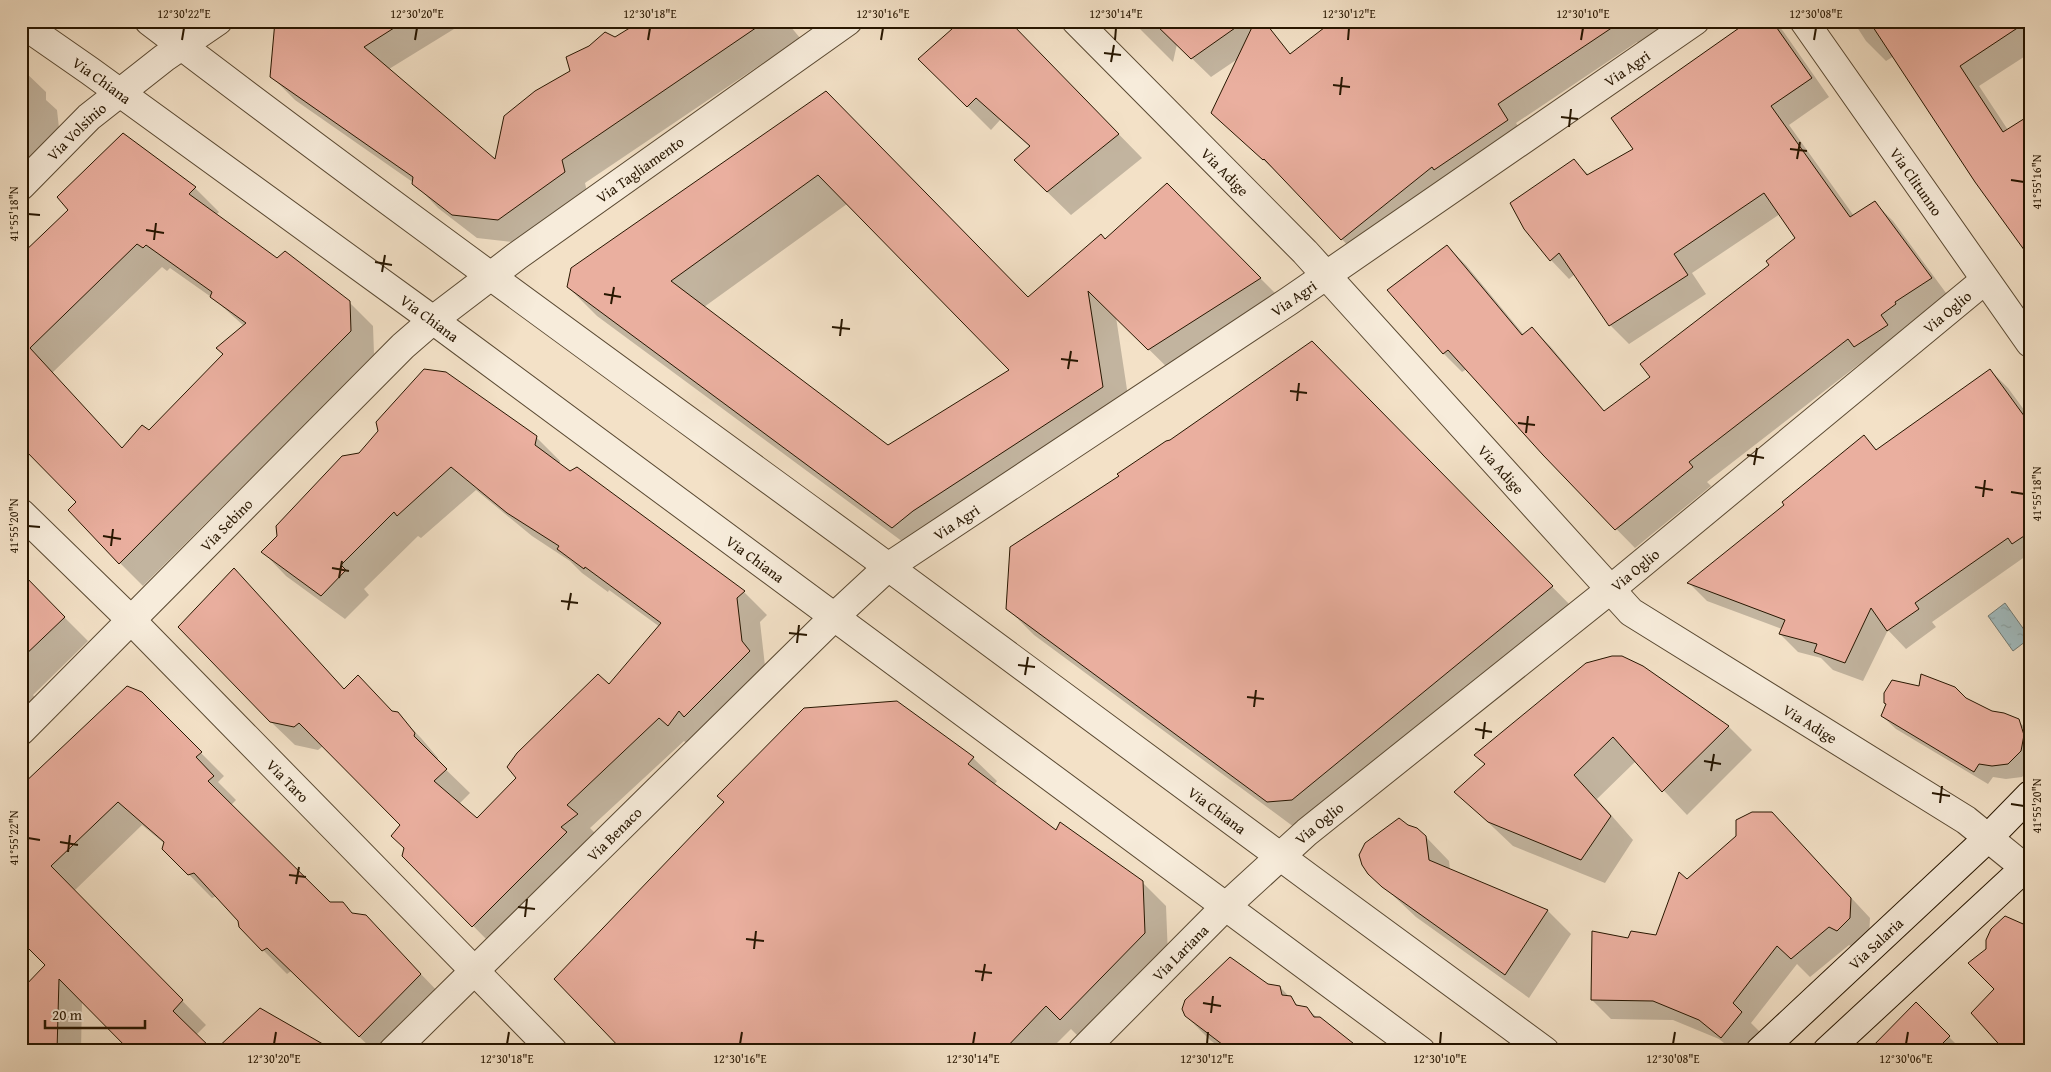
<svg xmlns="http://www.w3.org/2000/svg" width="2051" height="1072" viewBox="0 0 2051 1072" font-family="'Gentium Book Plus',serif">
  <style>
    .water { fill: url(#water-ripples); stroke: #707973 }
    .shadow { fill: #0003; fill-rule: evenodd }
    .building { fill: #eaaf9f; stroke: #271600; fill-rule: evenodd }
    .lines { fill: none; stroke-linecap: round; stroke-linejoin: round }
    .minor-casing { stroke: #5a4932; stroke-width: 30 }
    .tertiary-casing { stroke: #5a4932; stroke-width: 30 }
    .secondary-casing { stroke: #271600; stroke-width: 30 }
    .minor { stroke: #f7ecdb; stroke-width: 28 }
    .tertiary { stroke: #f7ecdb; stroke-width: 28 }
    .secondary { stroke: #f7ecdb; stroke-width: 28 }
    .ticks { fill: none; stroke: #271600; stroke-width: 2 }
    .labels { text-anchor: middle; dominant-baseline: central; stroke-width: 5; stroke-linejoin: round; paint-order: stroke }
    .street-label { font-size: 15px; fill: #271600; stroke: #f7ecdb }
    .neatline { fill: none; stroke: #271600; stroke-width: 2 }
    .ticks-label { font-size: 12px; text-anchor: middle; fill: #271600 }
  </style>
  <defs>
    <pattern id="water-ripples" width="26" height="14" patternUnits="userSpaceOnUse" patternTransform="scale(1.25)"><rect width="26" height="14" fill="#a0bbbf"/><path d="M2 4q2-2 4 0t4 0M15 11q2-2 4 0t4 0" fill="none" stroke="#8aa0a2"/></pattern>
  </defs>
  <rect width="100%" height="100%" fill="#f3e1c7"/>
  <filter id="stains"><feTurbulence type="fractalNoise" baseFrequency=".004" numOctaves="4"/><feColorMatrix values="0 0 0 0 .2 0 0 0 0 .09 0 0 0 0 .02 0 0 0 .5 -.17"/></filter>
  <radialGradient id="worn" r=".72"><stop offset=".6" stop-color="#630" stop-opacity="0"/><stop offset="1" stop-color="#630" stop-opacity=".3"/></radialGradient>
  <path class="water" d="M 2005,603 L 2030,638 L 2013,651 L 1988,616 Z"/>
  <path class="shadow" d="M 277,21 L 467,21 L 389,69 L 496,161 L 571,71 L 615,38 L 642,21 L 786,21 L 800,38 L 585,183 L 588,196 L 522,243 L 477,238 L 438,208 L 414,183 L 295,100 L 271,76 Z
    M 1008,21 L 1142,158 L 1071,215 L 1039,184 L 1030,147 L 1000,120 L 991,130 L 920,59 Z
    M 1132,21 L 1251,21 L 1264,40 L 1291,55 L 1330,25 L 1328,21 L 1668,21 L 1661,26 L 1669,38 L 1648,53 L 1637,42 L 1516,123 L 1526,139 L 1360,258 L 1283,178 L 1212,113 L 1239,58 L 1211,77 L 1177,44 L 1173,62 Z
    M 1752,21 L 1774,21 L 1783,31 L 1829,97 L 1789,125 L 1854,216 L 1874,202 L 1893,221 L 1949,297 L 1913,321 L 1914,324 L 1874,365 L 1867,358 L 1707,482 L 1711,486 L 1635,548 L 1544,455 L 1467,369 L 1462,372 L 1443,353 L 1447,246 L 1466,265 L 1524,335 L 1532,328 L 1551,347 L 1605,412 L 1652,377 L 1797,239 L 1780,214 L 1692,273 L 1706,294 L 1629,344 L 1610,325 L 1575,274 L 1569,279 L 1551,260 L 1574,161 L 1589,175 L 1635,150 Z
    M 1853,21 L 2030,21 L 2030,53 L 1979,86 L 2008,130 L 2030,116 L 2030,258 L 1976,182 L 1894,56 L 1886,61 L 1866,41 Z
    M 21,68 L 46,92 L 46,100 L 57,110 L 59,128 L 46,140 L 51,145 L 21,178 Z
    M 826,93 L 1029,298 L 1106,240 L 1167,185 L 1289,307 L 1178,378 L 1116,317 L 1131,416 L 922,556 L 597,316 L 568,287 ZM 847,204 L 1011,370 L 888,447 L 704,307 Z
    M 123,135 L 195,188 L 219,212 L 216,215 L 277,260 L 349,302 L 373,326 L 374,354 L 143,586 L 120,563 L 78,502 L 26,449 L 21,453 L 21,257 L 69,210 ZM 162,267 L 167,271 L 170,268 L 214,299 L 244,326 L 224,354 L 150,432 L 123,449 L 52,373 Z
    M 1312,343 L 1577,612 L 1294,827 L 1034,635 L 1008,609 L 1121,476 Z
    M 1990,370 L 2008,388 L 2030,418 L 2030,560 L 2026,556 L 1932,622 L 1936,627 L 1906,649 L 1888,630 L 1863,681 L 1833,670 L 1821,658 L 1798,652 L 1780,634 L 1782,629 L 1707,601 L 1689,583 L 1786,505 L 1864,437 L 1877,450 Z
    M 536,437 L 560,461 L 559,465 L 744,592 L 767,615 L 760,622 L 765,666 L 692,748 L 684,741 L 590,828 L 600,838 L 496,949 L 403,855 L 405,849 L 402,825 L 323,746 L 318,750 L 295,745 L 270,721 L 257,594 L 345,690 L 397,714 L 421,738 L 438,758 L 437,761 L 470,793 L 459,804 L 477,819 L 609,686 L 660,627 L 609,590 L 608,592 L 582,573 L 570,561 L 532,536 L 476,490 L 421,538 L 418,536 L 364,589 L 369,595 L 345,619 L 286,576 L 263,552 L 278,536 L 277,527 Z
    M 21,574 L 88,641 L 33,695 L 36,699 L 21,714 Z
    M 1622,657 L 1632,661 L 1729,727 L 1752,750 L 1687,815 L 1636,761 L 1597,799 L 1633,840 L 1605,883 L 1513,846 L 1456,792 L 1486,765 L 1476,755 L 1587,664 L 1603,658 Z
    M 141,693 L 224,776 L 218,782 L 236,800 L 231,805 L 329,904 L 342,903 L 353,914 L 365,916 L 444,998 L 392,1051 L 374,1051 L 291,971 L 287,974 L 263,950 L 217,896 L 212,898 L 164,849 L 165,844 L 142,825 L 74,891 L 206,1025 L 196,1035 L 82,1000 L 81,1051 L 21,1051 L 47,965 L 24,942 L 21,944 L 21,788 Z
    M 1966,700 L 1992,712 L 2018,721 L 2030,732 L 2030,769 L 2022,777 L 2006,779 L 1993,777 L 1988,784 L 1896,729 L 1882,716 ZM 2020,728 L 2023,728 L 2028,741 L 2025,742 Z
    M 973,758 L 997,781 L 994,785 L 1056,831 L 1142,882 L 1166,906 L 1168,957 L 1085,1043 L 1071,1029 L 1049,1051 L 625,1051 Z
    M 1791,833 L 1870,918 L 1869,937 L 1856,949 L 1849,945 L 1810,977 L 1797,964 L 1751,1023 L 1760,1032 L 1745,1051 L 1734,1051 L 1719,1039 L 1673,1020 L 1611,1019 L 1592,1000 L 1629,939 L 1657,937 L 1687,881 Z
    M 1425,836 L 1449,861 L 1450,870 L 1548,911 L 1571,934 L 1529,998 L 1416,917 L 1369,873 Z
    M 1267,985 L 1280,987 L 1299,1007 L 1306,1008 L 1356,1051 L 1225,1051 L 1210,1040 L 1186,1016 Z
    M 1916,1004 L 1962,1050 L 1962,1051 L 1870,1051 Z"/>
  <path class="building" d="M 275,21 L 405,21 L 364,47 L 495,159 L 504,116 L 535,91 L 570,71 L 566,57 L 589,46 L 605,32 L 615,37 L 641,21 L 766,21 L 562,160 L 565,172 L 498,220 L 452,215 L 412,184 L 413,177 L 270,77 Z
    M 961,21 L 1009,21 L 1119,134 L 1047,192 L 1014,160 L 1030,146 L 976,98 L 967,107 L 918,59 Z
    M 1152,21 L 1245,21 L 1191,59 Z
    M 1255,21 L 1264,21 L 1290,54 L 1333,21 L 1622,21 L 1498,104 L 1508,120 L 1434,170 L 1432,167 L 1341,240 L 1264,159 L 1263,160 L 1211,113 Z
    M 1749,21 L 1772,21 L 1812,78 L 1771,106 L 1850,217 L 1875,201 L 1932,278 L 1895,302 L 1896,304 L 1881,315 L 1888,325 L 1854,347 L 1848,339 L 1689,462 L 1693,467 L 1615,530 L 1543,455 L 1448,350 L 1443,354 L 1387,290 L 1447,245 L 1522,335 L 1532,327 L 1604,411 L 1650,377 L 1640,364 L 1769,265 L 1766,261 L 1795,238 L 1764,193 L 1674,254 L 1688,275 L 1609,326 L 1559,253 L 1550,261 L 1524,229 L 1510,203 L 1574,159 L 1587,175 L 1633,149 L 1611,118 Z
    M 1869,21 L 2028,21 L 1960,66 L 2003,132 L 2030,115 L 2030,258 L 1975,182 Z
    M 826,91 L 1028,297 L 1101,234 L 1105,239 L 1167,183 L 1261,278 L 1148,350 L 1088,291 L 1103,387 L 913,511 L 892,528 L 567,287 L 571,268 ZM 818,175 L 1009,370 L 888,445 L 671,281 Z
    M 123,133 L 196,187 L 189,194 L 277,258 L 285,251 L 350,301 L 351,331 L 119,564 L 68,510 L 76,502 L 21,446 L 21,255 L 68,210 L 57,197 ZM 137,244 L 143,248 L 146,245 L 212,292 L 210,297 L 246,323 L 216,348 L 223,354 L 149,430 L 142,425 L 122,448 L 30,348 Z
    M 1312,341 L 1553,586 L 1292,800 L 1267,802 L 1006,609 L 1010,547 L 1119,476 L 1117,474 L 1166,441 L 1170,440 Z
    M 424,369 L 446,372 L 537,436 L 535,445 L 570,471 L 577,467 L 745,591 L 737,598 L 742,641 L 750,651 L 684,717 L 679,711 L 668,726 L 659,718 L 567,805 L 578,814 L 561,827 L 567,832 L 472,927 L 402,856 L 404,848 L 391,836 L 400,825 L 299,723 L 294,727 L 270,722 L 178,627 L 234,568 L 344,689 L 358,675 L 392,711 L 398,712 L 415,733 L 414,736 L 447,769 L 434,781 L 477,818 L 516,778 L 507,767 L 517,753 L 598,674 L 609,684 L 661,623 L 585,567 L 584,569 L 557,549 L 559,546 L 507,513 L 451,467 L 397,516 L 394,512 L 341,565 L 346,570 L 321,596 L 261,552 L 277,536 L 276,526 L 342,456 L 359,453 L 378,431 L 376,422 Z
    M 1990,369 L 2030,424 L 2030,532 L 2012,544 L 2008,538 L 1915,603 L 1919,609 L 1887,631 L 1871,608 L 1845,663 L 1814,652 L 1817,644 L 1779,634 L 1785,620 L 1687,583 L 1784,505 L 1782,502 L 1864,435 L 1876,450 Z
    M 21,572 L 65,617 L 21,659 Z
    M 1612,656 L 1622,656 L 1643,666 L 1729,726 L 1662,792 L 1613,737 L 1574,775 L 1611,816 L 1581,860 L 1488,822 L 1454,792 L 1485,764 L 1474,755 L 1586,663 Z
    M 1921,674 L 1955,687 L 1966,698 L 1992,711 L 2004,713 L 2019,719 L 2024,735 L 2021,751 L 2008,764 L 1992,766 L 1979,764 L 1974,772 L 1881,716 L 1886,704 L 1884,703 L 1884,693 L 1892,680 L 1919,686 Z
    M 127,686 L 142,692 L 202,752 L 196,757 L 214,776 L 208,781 L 330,902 L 343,902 L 352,913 L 366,915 L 421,974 L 359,1037 L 267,948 L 262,951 L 239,927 L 238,921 L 194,873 L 188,875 L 162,849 L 164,842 L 118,802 L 51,866 L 183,1000 L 173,1011 L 214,1051 L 130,1051 L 59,979 L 57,1051 L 21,1051 L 21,990 L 45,965 L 21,941 L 21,786 Z
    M 897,701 L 974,757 L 968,764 L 1056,830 L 1060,822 L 1143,881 L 1145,933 L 1060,1020 L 1046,1006 L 1003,1051 L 623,1051 L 554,979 L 724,802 L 717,796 L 804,708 Z
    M 1752,812 L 1772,812 L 1851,898 L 1850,918 L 1837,931 L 1829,927 L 1791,959 L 1777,946 L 1733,1003 L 1742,1012 L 1721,1038 L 1699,1020 L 1653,1001 L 1591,1000 L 1592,931 L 1628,938 L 1631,931 L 1656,935 L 1679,872 L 1687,879 L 1736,836 L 1736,820 Z
    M 1399,818 L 1408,825 L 1417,828 L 1426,836 L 1429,860 L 1548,910 L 1505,975 L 1382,887 L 1368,874 L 1362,865 L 1359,855 L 1365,843 Z
    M 2005,916 L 2030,927 L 2030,1051 L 2005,1051 L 1971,1013 L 1994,989 L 1968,963 L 1986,949 L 1986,940 L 1991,929 Z
    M 1230,957 L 1268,984 L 1280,986 L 1282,995 L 1291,996 L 1296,1005 L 1307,1007 L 1314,1017 L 1320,1017 L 1363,1051 L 1231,1051 L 1185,1016 L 1182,1009 L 1185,1000 Z
    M 1916,1002 L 1950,1036 L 1935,1051 L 1868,1051 Z
    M 260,1008 L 335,1051 L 214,1051 Z"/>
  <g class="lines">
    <g class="minor-casing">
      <g id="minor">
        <path id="s1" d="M 1076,21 L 1305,252 L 1631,612 L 1966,820 L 2030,872"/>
        <path id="s2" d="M 1804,21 L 2030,343"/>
        <path id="s3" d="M 21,186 L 89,117 L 164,58 L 218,21"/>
        <path id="s4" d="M 21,513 L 131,620 L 553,1051"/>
        <path id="s5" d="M 393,1051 L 834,617 L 888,567 L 1289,301 L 1695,21"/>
        <path id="s6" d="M 1082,1051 L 1225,907 L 1307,832 L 1611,589 L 1985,280"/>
      </g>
    </g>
    <g class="tertiary-casing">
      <g id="tertiary">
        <path id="s7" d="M 149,21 C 385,201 625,374 864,549 C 1092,716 1317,885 1545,1051"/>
        <path id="s8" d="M 21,23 L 90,71 L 433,320 L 1421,1051"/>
        <path id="s9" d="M 21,731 L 403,346 L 433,320 L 517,256 L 848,21"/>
      </g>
    </g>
    <g class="secondary-casing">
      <g id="secondary">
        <path id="s10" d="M 1760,1051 L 1989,837 L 2030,795"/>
        <path d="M 1827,1051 L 2030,863"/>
      </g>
    </g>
    <use href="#minor" class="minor"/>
    <use href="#tertiary" class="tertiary"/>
    <use href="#secondary" class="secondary"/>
  </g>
  <path class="ticks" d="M 182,40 L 184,28M 415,40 L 417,28M 648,40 L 650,28M 881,40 L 883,28M 1115,40 L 1116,28M 1348,40 L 1349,28M 1581,40 L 1583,28M 1814,40 L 1816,28M 1104,53 L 1121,55M 1111,62 L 1114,45M 1333,85 L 1350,87M 1340,95 L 1342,77M 1561,117 L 1578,119M 1569,127 L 1571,109M 1790,149 L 1807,151M 1797,159 L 1800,142M 2011,180 L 2024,182M 28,214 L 40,215M 146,230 L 164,233M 154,240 L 156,223M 375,262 L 392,265M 382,272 L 385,255M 604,294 L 621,297M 611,304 L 614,287M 832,327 L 850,329M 840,336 L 842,319M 1061,359 L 1078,361M 1068,369 L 1071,351M 1290,391 L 1307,393M 1297,401 L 1299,383M 1518,423 L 1535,425M 1526,433 L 1528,416M 1747,455 L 1764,458M 1754,465 L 1757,448M 1975,487 L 1993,490M 2011,492 L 2024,494M 1983,497 L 1985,480M 28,526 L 40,527M 103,536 L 121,539M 111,546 L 113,529M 332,568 L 349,571M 339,578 L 342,561M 561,601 L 578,603M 568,610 L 571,593M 789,633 L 807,635M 797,643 L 799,625M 1018,665 L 1035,667M 1025,675 L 1028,657M 1247,697 L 1264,699M 1254,707 L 1256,690M 1475,729 L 1492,732M 1483,739 L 1485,722M 1704,761 L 1721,764M 1711,771 L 1714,754M 1932,793 L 1950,796M 1940,803 L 1942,786M 2011,804 L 2024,806M 28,838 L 40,840M 60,842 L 78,845M 68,852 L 70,835M 289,875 L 306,877M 296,884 L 299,867M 518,907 L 535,909M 525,917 L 527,899M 746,939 L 764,941M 754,949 L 756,931M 975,971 L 992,973M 982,981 L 985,964M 1203,1003 L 1221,1006M 1211,1013 L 1213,996M 274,1044 L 276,1032M 507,1044 L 509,1032M 740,1044 L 742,1032M 973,1044 L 975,1032M 1207,1044 L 1208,1032M 1440,1044 L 1441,1032M 1673,1044 L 1675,1032M 1906,1044 L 1908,1032"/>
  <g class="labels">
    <g class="street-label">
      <text stroke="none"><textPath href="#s5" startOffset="1584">Via Agri</textPath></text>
      <text stroke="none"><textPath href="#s8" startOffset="99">Via Chiana</textPath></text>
      <text stroke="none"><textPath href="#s3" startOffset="78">Via Volsinio</textPath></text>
      <text stroke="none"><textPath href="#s9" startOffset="838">Via Tagliamento</textPath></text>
      <text stroke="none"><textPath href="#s1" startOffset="212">Via Adige</textPath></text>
      <text stroke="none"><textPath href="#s2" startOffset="196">Via Clitunno</textPath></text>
      <text stroke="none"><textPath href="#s5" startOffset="1179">Via Agri</textPath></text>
      <text stroke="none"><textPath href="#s6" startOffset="1139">Via Oglio</textPath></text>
      <text stroke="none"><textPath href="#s8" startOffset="504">Via Chiana</textPath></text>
      <text stroke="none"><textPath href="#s1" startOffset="618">Via Adige</textPath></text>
      <text stroke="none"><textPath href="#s5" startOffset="774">Via Agri</textPath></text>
      <text stroke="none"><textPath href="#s9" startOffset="291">Via Sebino</textPath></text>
      <text stroke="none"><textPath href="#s8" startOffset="909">Via Chiana</textPath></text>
      <text stroke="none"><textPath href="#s6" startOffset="734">Via Oglio</textPath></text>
      <text stroke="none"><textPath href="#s1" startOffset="1022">Via Adige</textPath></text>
      <text stroke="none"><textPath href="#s4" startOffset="378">Via Taro</textPath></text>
      <text stroke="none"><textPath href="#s7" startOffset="1328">Via Chiana</textPath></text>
      <text stroke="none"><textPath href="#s6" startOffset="329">Via Oglio</textPath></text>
      <text stroke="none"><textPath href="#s5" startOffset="310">Via Benaco</textPath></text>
      <text stroke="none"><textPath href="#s10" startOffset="158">Via Salaria</textPath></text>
      <text stroke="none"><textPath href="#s6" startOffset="139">Via Lariana</textPath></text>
    </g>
  </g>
  <rect width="2051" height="1072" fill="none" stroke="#f3e1c7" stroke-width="55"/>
  <path d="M45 1020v8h100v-8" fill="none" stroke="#271600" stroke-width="2.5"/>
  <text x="52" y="1020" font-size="15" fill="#271600" stroke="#f7ecdb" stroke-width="4" paint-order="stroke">20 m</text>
  <rect x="28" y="28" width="1996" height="1016" class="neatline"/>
  <g class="ticks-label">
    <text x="184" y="18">12°30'22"E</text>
    <text x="417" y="18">12°30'20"E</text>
    <text x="650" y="18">12°30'18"E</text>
    <text x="883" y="18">12°30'16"E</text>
    <text x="1116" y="18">12°30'14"E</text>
    <text x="1349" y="18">12°30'12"E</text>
    <text x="1583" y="18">12°30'10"E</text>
    <text x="1816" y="18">12°30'08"E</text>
    <text transform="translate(2037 182) rotate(-90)" y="4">41°55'16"N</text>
    <text transform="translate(14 214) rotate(-90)" y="4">41°55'18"N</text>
    <text transform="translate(2037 494) rotate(-90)" y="4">41°55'18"N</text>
    <text transform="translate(14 526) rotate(-90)" y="4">41°55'20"N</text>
    <text transform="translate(2037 806) rotate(-90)" y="4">41°55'20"N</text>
    <text transform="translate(14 838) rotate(-90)" y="4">41°55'22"N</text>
    <text x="274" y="1063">12°30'20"E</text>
    <text x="507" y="1063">12°30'18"E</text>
    <text x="740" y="1063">12°30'16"E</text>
    <text x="973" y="1063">12°30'14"E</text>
    <text x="1207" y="1063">12°30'12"E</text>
    <text x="1440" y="1063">12°30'10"E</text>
    <text x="1673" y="1063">12°30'08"E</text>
    <text x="1906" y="1063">12°30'06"E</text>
  </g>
  <rect width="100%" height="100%" filter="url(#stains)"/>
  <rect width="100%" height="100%" fill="url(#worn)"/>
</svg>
